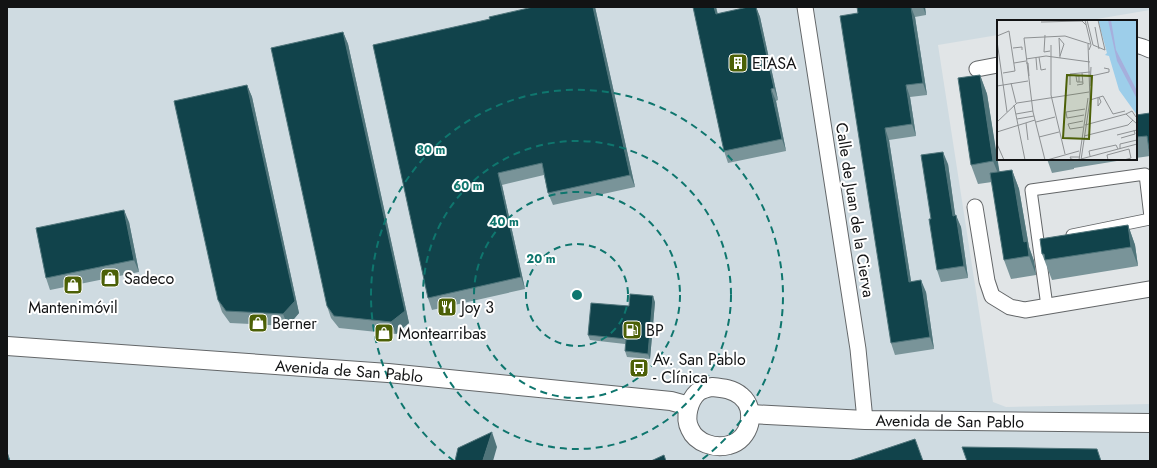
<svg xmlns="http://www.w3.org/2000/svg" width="1157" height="468" viewBox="0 0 1157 468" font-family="Jost,sans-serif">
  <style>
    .built { fill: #cfdbe1 }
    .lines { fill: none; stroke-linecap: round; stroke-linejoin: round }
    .pedestrian-casing { stroke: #636668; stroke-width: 13 }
    .minor-casing { stroke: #636668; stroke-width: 17 }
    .tertiary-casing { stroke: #636668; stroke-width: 20 }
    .pedestrian { stroke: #fff; stroke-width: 11 }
    .minor { stroke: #fff; stroke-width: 15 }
    .tertiary { stroke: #fff; stroke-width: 18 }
    .wall { fill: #799499 }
    .shaded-wall { fill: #4f747a }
    .building { fill: #11434b; stroke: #4f747a }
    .ring { fill: none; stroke: #0f766e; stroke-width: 2; stroke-dasharray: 7 5 }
    .labels { text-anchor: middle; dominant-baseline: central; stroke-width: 4; stroke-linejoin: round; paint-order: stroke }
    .poi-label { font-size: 16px; fill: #121314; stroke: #fff; text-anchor: start }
    .street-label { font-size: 16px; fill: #121314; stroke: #fff }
    .inset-road { fill: none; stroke: #8e9193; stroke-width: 1 }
    .view { fill: #4c6007; fill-opacity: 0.15; stroke: #4c6007; stroke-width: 2 }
    .inset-edge { fill: none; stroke: #121314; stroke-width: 2 }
    .centre { fill: #0f766e; stroke: #fff; stroke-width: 2 }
    .ring-label { font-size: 12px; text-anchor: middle; font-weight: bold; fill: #0f766e; stroke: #fff; stroke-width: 4; stroke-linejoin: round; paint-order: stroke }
  </style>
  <rect width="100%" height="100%" fill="#e1e5e7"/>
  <path class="built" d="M 7,7 L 1150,7 L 1150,10 L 1085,21 L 998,21 L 998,35 L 938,45 L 993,402 L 1006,407 L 1150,404 L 1150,461 L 7,461 Z"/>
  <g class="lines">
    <g class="pedestrian-casing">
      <path id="pedestrian" d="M 1072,235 L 1150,219
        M 1047,306 L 1031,190 L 1145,174 L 1150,217"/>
    </g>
    <g class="minor-casing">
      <path id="minor" d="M 805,7 L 858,349 L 865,420
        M 1136,45 L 1143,47 L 1150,50
        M 977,69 L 998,65
        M 975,207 L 987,281 L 992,296 L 1010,307 L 1025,310 L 1150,289"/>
    </g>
    <g class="tertiary-casing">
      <g id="tertiary">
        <path id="s1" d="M 7,346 L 388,373 L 671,401 L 689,406"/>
        <path d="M 712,387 C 723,388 733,389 741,396 C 758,410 750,440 729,445 C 715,449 696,443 690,429 C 684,418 689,400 698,392 C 702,389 707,388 712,387 Z"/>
        <path id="s2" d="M 750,414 L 865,420 L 1150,423"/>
      </g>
    </g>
    <use href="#pedestrian" class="pedestrian"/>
    <use href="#minor" class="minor"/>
    <use href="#tertiary" class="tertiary"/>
  </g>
  <path class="wall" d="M 595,7 L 635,187 L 553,205 L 548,193 L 544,175 L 502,185 L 525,289 L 432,310 L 428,298 L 373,45 Z
    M 693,7 L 716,7 L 718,14 L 756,7 L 760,17 L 778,100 L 776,101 L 786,151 L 728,163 L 724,151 Z
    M 857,7 L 925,7 L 926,15 L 915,17 L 927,95 L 910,97 L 916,136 L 889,140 L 911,281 L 926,292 L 934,349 L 895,355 L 891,343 Z
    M 343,32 L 348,44 L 409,323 L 396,334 L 339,328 L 331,318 L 327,306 Z
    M 980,75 L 987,94 L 999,172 L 1012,170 L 1019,189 L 1029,247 L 1034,261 L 1036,275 L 1011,279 L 1004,260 L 992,182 L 978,184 L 971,165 Z
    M 247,85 L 252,97 L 299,313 L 288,326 L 230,323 L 222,312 L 218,300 Z
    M 1150,113 L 1150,156 L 1136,158 L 1136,115 Z
    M 1047,159 L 1129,159 L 1074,168 L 1074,169 L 1052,173 Z
    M 948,164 L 955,215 L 961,227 L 968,278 L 941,282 L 937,270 L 931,219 Z
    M 129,222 L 139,272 L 50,290 L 46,278 Z
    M 1128,225 L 1135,245 L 1138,266 L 1052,280 L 1042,254 Z
    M 655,302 L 650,359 L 627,357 L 625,351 L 625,344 L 590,340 L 588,335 L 629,306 Z"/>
  <path class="shaded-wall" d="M 593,7 L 595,7 L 635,187 L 630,175 Z
    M 714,7 L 716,7 L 717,12 L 720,26 L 716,14 Z
    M 756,7 L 760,17 L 778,100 L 774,88 Z
    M 911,7 L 915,17 L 927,95 L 923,83 Z
    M 923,7 L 925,7 L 926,15 Z
    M 343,32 L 348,44 L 409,323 L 396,334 L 391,322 Z
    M 980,75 L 987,94 L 1001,181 L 993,161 Z
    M 247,85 L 252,97 L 299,313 L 288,326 L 283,314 Z
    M 906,85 L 910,97 L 916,136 L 912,124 Z
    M 771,89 L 776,101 L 786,151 L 782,139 Z
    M 885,128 L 889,140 L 913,294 L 909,282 Z
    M 943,152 L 948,164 L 957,228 L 953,216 Z
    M 1012,170 L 1019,189 L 1029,247 L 1034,261 L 1036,275 L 1024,242 Z
    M 498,173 L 502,185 L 525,289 L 521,277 Z
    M 124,210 L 129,222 L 139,272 L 134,260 Z
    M 956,215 L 961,227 L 968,278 L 964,266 Z
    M 1128,225 L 1135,245 L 1138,266 L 1131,247 Z
    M 921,280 L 926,292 L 934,349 L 930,337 Z
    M 653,296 L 655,302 L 650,359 L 648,354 Z
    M 492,432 L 497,447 L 493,461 L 484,461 L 483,460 Z"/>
  <path class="building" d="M 533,7 L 593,7 L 630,175 L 548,193 L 542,163 L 498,173 L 521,277 L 428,298 L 373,45 L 490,19 L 489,17 Z
    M 693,7 L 714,7 L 716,14 L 748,7 L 756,7 L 774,88 L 771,89 L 782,139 L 724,151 Z
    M 857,7 L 911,7 L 923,83 L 906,85 L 912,124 L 885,128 L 909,282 L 921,280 L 930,337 L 891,343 L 840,16 L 858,13 Z
    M 343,32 L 405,311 L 391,322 L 334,316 L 327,306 L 271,48 Z
    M 980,75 L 993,161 L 971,165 L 958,78 Z
    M 247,85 L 295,301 L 283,314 L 226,311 L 218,300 L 174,101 Z
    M 1150,113 L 1150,156 L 1147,136 L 1136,137 L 1136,115 Z
    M 943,152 L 953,216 L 956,215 L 964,266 L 937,270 L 929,219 L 931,219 L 921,155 Z
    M 1012,170 L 1024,242 L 1027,241 L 1029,256 L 1004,260 L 990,173 Z
    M 124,210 L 134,260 L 46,278 L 36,228 Z
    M 1128,225 L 1131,247 L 1045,260 L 1044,254 L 1042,254 L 1040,239 Z
    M 630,294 L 653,296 L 648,354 L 625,351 L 626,339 L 588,335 L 591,303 L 629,306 Z
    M 492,432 L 483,460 L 486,461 L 455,461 L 458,448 Z
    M 915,439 L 923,461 L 849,461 Z
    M 962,447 L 1097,449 L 1101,461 L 967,461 Z
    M 7,452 L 10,461 L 7,461 Z
    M 664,455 L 666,461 L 651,461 Z"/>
  <g class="ring">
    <circle cx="577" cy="295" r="51"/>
    <circle cx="577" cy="295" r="103"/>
    <circle cx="577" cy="295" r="154"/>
    <path d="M454 461A206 206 0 1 1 700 461"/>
  </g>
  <defs>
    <g id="building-square" transform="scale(1)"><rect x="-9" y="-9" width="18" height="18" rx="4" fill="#4c6007" stroke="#fff"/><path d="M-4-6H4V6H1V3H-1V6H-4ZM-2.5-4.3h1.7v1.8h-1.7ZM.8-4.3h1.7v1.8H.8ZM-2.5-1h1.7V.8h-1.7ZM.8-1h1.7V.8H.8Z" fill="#fff"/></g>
    <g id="shop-square" transform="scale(1)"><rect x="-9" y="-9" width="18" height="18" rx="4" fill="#4c6007" stroke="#fff"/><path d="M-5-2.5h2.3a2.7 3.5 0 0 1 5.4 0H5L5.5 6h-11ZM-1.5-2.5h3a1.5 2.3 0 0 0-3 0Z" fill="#fff"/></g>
    <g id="restaurant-square" transform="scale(1)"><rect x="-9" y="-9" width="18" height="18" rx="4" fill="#4c6007" stroke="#fff"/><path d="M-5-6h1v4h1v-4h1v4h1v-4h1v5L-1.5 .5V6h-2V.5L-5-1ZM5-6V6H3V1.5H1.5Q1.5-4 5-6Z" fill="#fff"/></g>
    <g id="fuel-square" transform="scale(1)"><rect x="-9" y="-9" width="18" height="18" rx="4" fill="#4c6007" stroke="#fff"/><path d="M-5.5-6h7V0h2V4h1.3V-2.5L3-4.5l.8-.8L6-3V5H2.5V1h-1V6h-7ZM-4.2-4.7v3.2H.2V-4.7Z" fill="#fff"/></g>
    <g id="bus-square" transform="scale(1)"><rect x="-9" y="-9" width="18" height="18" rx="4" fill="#4c6007" stroke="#fff"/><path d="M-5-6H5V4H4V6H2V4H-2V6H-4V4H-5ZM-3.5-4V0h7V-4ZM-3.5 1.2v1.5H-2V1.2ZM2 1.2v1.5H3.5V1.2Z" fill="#fff"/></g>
  </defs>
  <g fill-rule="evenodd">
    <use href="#building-square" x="738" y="63"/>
    <use href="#shop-square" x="110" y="278"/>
    <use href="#shop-square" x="73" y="285"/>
    <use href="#restaurant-square" x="447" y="307"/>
    <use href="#shop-square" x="258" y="323"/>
    <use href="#fuel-square" x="632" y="330"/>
    <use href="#shop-square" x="384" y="333"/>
    <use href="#bus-square" x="639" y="368"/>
  </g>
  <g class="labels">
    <g class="poi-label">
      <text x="752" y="63">ETASA</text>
      <text x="124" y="278">Sadeco</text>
      <text x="73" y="307" text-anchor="middle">Mantenimóvil</text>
      <text x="461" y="307">Joy 3</text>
      <text x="272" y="323">Berner</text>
      <text x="646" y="330">BP</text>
      <text x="398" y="333">Montearribas</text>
      <text x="653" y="359">Av. San Pablo<tspan x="653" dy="18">- Clínica</tspan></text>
    </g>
    <g class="street-label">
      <text transform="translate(855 210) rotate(81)">Calle de Juan de la Cierva</text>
      <text stroke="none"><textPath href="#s1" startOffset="343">Avenida de San Pablo</textPath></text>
      <text stroke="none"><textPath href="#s2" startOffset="200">Avenida de San Pablo</textPath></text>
    </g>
  </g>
  <g transform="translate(997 20)">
    <rect width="140" height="140" fill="#e1e5e7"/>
    <path d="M 101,0 L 140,0 L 140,95 L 122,70 L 112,36 L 108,35 L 110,33 Z" fill="#9dceea"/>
    <path d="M 111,0 L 114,0 L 119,30 L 140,71 L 140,79 L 120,41 Z" fill="#a6afdc"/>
    <path class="inset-road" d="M 88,0 L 94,25 L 92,30M 90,0 L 96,25 L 108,30 L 101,0M 44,2 L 85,1 L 89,5M 98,7 L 102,29M 48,15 L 47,32 L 53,31M 0,16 L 12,11 L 18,51 L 6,53M 0,21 L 10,92M 54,25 L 54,75 L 68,134M 16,28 L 25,27 L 25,30M 42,37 L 44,50 L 49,49M 39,38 L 40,50M 63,38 L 62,18 L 67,24 L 63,36M 29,39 L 49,36 L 93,42M 17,43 L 29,41M 29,43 L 31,43 L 32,56M 94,56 L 112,52 L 112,49 L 107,48M 82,62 L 82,56 L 79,56 L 80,62 L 86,62M 14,63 L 19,83M 73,65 L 73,54 L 93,52M 80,65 L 86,64 L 85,53M 0,66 L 31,61M 93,66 L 94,47M 101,78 L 101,86 L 104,82 L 102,77M 93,80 L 106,76 L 116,94 L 128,91M 17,85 L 28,140M 19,94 L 36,91M 129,94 L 135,91 L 139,97M 87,95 L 70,98 L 69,92 L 88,89M 20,99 L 37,96M 0,102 L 20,83 L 92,72M 39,102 L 58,97M 29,103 L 31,120M 88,105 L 129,94 L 140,104M 86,107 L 73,109 L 71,104 L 86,101M 0,112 L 38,100M 120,115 L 140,110M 87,116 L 131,105 L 136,100M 42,117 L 62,112M 124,118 L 138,114 L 137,110M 0,124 L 7,140M 123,129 L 123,124 L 140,120M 93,136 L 92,131 L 119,125 L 121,129M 84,139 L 140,124M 48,140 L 36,92 L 27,18 L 68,16 L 93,24M 50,140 L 82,131M 78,140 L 74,139 L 73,137 L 82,137M 82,140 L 91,78M 84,140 L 93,80 L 91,24M 111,140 L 110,135 L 132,129 L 134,138 L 127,140"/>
    <path class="view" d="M 70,55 L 95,56 L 92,119 L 66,118 Z"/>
    <rect width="140" height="140" class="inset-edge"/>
  </g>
  <circle cx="577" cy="295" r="6" class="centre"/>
  <g class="ring-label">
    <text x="431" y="154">80 m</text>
    <text x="468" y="190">60 m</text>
    <text x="504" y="226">40 m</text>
    <text x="541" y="263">20 m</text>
  </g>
  <rect width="1157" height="468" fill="none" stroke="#121314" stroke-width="16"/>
</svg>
